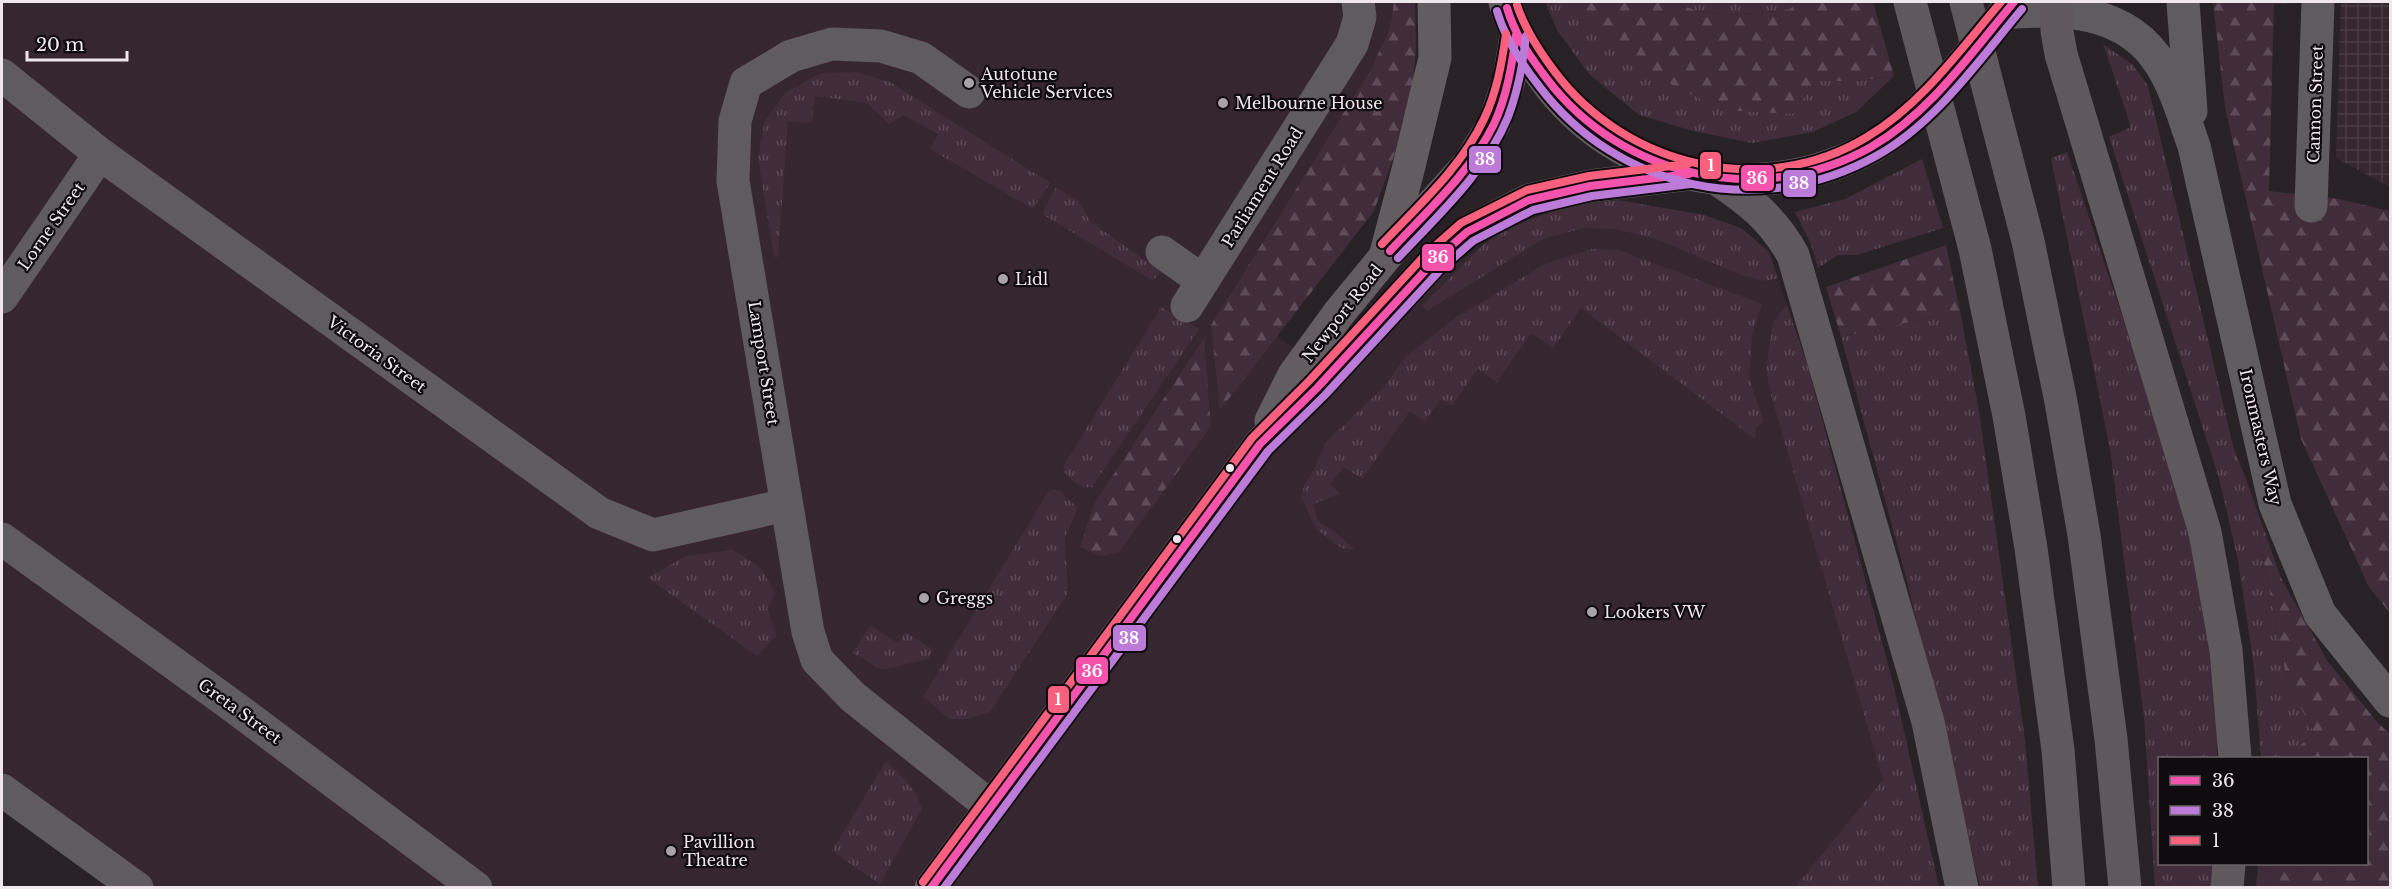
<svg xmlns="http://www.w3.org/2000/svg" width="2392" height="889" viewBox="0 0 2392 889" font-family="'Libre Baskerville',serif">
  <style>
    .built { fill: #352630 }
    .industrial { fill: url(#industrial-grid) }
    .grass { fill: url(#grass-tufts) }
    .forest { fill: url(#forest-firs) }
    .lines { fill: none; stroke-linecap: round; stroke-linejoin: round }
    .minor { stroke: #605b5e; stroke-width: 33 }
    .major { stroke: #635c60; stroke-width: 33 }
    .highway { stroke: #5f585d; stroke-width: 33 }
    .bus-1-casing { stroke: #100b0e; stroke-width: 12 }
    .bus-2-casing { stroke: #100b0e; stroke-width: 12 }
    .bus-3-casing { stroke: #100b0e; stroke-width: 12 }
    .bus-1 { stroke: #f653ac; stroke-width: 8 }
    .bus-2 { stroke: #bd7bd9; stroke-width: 8 }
    .bus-3 { stroke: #f8607d; stroke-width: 8 }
    .poi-dot { fill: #a9a2a7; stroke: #100b0e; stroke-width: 2 }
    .bus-dot { fill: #efe7ec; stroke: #100b0e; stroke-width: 2 }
    .labels { text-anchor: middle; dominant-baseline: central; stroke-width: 4.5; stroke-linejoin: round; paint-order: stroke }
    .poi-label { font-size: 16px; fill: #efe7ec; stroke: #100b0e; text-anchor: start }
    .street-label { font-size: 16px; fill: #efe7ec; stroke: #100b0e }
    .line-badge { stroke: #100b0e; stroke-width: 2 }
    .badge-label { font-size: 16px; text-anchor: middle; font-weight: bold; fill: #fff }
  </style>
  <defs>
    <pattern id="industrial-grid" width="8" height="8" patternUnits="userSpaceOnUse" patternTransform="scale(1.5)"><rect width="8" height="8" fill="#352630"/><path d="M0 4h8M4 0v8" fill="none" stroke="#493b44"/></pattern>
    <pattern id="grass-tufts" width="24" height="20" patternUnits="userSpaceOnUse" patternTransform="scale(1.5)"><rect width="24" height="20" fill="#412c3a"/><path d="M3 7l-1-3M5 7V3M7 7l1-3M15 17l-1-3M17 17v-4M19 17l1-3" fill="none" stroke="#5d4b57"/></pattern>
    <pattern id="forest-firs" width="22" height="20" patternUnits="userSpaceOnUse" patternTransform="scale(1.5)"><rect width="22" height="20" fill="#412c3a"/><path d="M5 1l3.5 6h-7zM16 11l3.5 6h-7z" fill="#5d4b57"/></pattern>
  </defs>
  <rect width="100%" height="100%" fill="#282226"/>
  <path class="built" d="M 2,2 L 1394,2 L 1389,30 L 1371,69 L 1227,299 L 1315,364 L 1508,227 L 1618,200 L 1704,215 L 1741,228 L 1769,252 L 1808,367 L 1894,687 L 1939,887 L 126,888 L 2,797 Z"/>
  <path class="industrial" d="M 2341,2 L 2390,2 L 2390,187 L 2336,158 Z"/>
  <path class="grass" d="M 1545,2 L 1570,2 L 1574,14 L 1815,81 L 1856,81 L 1894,76 L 1856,112 L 1813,132 L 1752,143 L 1693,131 L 1639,115 L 1589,74 L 1557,30 Z
    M 1676,2 L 1797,2 L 1791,9 C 1757,14 1706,20 1676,2 Z
    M 2103,44 L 2133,65 L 2148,86 L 2233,446 L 2250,490 L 2287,681 L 2314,733 L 2286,758 L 2261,758 L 2254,668 L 2238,560 L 2219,478 L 2109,137 L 2131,127 Z
    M 856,72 L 890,82 L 1050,183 L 1033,209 L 930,149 L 938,134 L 904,115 L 889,124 L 867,103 L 815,96 L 812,123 L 788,121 L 778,257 L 774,257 L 758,158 L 765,120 L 786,92 L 821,73 Z
    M 2067,152 L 2186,506 L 2216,682 L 2217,758 L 2160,758 L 2160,864 L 2215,864 L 2214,887 L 2155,887 L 2144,718 L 2110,449 L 2051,158 Z
    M 1922,159 L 1943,228 L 1857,255 L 1838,255 L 1818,268 L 1810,242 L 1795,212 L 1845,199 Z
    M 1056,187 L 1078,200 L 1090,221 L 1161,272 L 1153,281 L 1042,214 Z
    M 1618,200 L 1704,215 L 1741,228 L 1769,252 L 1778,278 L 1764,281 L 1742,275 L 1650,237 L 1614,229 L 1584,228 L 1543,239 L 1427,311 L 1422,306 L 1484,244 L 1508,227 L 1567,206 Z
    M 1592,249 L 1619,250 L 1762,304 L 1752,335 L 1749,378 L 1764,422 L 1756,428 L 1755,439 L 1581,308 L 1553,348 L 1531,333 L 1497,382 L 1478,369 L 1452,406 L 1441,399 L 1425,421 L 1410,411 L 1362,479 L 1344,467 L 1330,484 L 1340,494 L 1313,504 L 1318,521 L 1334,531 L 1355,550 L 1341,548 L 1316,529 L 1301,497 L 1305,483 L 1312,473 L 1327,441 L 1385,386 L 1405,357 L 1457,317 L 1547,263 Z
    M 1787,305 L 1808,367 L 1894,687 L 1939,887 L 1795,887 L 1883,780 L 1771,395 L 1766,370 L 1773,322 Z
    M 1161,307 L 1199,329 L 1092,487 C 1081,489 1067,479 1063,468 L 1065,463 Z
    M 1960,311 L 1979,411 L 2025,740 L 2038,887 L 1980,887 L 1906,577 L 1841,337 Z
    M 1053,490 L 1059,490 L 1078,508 L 1065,537 L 1068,593 L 990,712 L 968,719 L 950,719 L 923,697 L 1048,492 Z
    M 733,550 L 760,567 L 776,594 L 767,608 L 777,635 L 757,656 L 648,578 L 685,556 Z
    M 870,625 L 898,643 L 905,632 L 934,650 L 928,659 L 882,670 L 853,653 Z
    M 886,761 C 902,776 916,788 922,809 L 880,884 L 832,851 Z"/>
  <path class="forest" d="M 1394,2 L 1415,2 L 1416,49 L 1411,109 L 1374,211 L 1220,410 L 1211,325 L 1371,69 L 1389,30 Z
    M 1570,2 L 1676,2 C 1706,20 1757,14 1790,9 L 1797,2 L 1873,2 L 1894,76 L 1856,81 L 1815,81 L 1793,114 L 1722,110 L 1634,65 L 1574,14 Z
    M 2213,2 L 2300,2 L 2300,3 L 2274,4 L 2269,191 L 2339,199 L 2390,211 L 2390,613 L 2369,587 L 2301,439 L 2225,107 Z
    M 1946,245 L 1960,311 L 1841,337 L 1826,287 Z
    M 1204,338 L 1211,426 L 1119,552 L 1101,556 L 1080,547 L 1094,504 Z
    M 2250,490 L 2281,578 L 2328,662 L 2378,723 L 2390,734 L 2390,887 L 2256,887 L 2258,864 L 2366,864 L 2366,758 L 2286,758 L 2314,733 L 2287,681 Z"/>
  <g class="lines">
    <path class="minor" d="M 2183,2 L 2191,111
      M 2004,13 C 2062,8 2127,9 2161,65 C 2176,89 2184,118 2194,146 L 2275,504 L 2320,614 L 2390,701
      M 2,75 L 100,154 L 599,513 L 653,535 L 786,505
      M 969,92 L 921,58 L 881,46 L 832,44 L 791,56 L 746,83 L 735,121 L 733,181 L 808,632 L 817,660 L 853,697 L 990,806
      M 2311,206 L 2318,2
      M 1162,252 L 1203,281
      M 2,297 L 100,154
      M 1187,306 L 1352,44 L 1360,17 L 1358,2
      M 2,539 L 230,704 L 476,888
      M 2,790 L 137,888"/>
    <path class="major" d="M 1505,2 C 1511,24 1521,43 1534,63 C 1604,178 1751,211 1868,149 C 1921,121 1975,48 2014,2
      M 1386,253 L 1408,170 L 1435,58 L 1434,2
      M 1271,421 L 1294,375 L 1339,313 L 1385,257 L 1469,164 L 1494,124 L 1509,80 L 1516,35
      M 931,888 L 1260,444 L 1317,388 L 1435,260 L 1467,232 L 1529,200 L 1590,186 L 1689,174"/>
    <path class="highway" d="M 1910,2 L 1975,249 L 2009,416 L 2031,548 L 2058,750 L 2069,888
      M 1966,2 L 2028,241 L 2061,402 L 2084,535 L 2111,739 L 2125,888
      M 2056,2 L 2057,31 L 2061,54 L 2205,532 L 2226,650 L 2235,758
      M 1717,179 C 1750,201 1773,219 1793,255 L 1928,722 L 1962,888
      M 2227,888 L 2229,864"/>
    <g class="bus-1-casing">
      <path id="bus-1" d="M 1507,8 C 1515,35 1530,57 1547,79 C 1622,178 1762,209 1871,147 C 1930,113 1971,53 2014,2
        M 1390,251 C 1427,211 1470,173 1494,124 C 1507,96 1512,65 1516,35
        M 931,888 L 1260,444 L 1317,388 L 1435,260 L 1467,232 L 1529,200 L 1590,186 L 1689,174"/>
    </g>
    <g class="bus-2-casing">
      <path id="bus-2" d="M 1497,11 C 1505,39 1521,63 1539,86 C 1618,191 1761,220 1876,156 C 1936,123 1979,60 2022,9
        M 1398,258 C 1438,215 1485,173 1508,117 C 1518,91 1523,64 1526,36
        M 944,888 L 1268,451 L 1325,395 L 1442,268 L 1473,241 L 1533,210 L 1592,196 L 1690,184"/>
    </g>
    <g class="bus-3-casing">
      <path id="bus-3" d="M 1517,5 C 1525,30 1539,51 1555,72 C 1626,167 1764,200 1867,137 C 1922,104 1960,50 2001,2
        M 1382,244 C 1419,205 1461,168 1484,119 C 1497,92 1502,62 1506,34
        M 923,882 L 1252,438 L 1309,381 L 1427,253 L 1461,223 L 1527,190 L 1589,176 L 1688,164"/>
    </g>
    <use href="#bus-1" class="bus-1"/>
    <use href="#bus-2" class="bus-2"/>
    <use href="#bus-3" class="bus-3"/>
  </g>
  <g class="poi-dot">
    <circle cx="969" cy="83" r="6"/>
    <circle cx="1223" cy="103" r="6"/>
    <circle cx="1003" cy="279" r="6"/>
    <circle cx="924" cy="598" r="6"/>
    <circle cx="1592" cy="612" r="6"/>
    <circle cx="671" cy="851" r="6"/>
  </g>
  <g class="bus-dot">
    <circle cx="1230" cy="468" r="5"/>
    <circle cx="1177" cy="539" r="5"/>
  </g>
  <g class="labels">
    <g class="poi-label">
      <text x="981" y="74">Autotune<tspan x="981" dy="18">Vehicle Services</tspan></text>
      <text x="1235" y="103">Melbourne House</text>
      <text x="1015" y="279">Lidl</text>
      <text x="936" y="598">Greggs</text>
      <text x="1604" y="612">Lookers VW</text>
      <text x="683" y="842">Pavillion<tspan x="683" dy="18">Theatre</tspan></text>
    </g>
    <g class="street-label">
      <text transform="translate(2315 104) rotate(-88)">Cannon Street</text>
      <text transform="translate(1262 187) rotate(-58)">Parliament Road</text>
      <text transform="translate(51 226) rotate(-55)">Lorne Street</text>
      <text transform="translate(1342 313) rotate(-52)">Newport Road</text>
      <text transform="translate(377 354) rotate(36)">Victoria Street</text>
      <text transform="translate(764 363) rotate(81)">Lamport Street</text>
      <text transform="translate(2261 437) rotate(77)">Ironmasters Way</text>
      <text transform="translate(240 711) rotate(36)">Greta Street</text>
    </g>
  </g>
  <g class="line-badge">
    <rect x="1468" y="145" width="34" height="29" rx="6" fill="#bd7bd9"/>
    <rect x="1699" y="151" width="23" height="29" rx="6" fill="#f8607d"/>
    <rect x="1740" y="164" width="35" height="28" rx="6" fill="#f653ac"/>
    <rect x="1782" y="169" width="35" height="29" rx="6" fill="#bd7bd9"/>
    <rect x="1421" y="243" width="34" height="29" rx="6" fill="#f653ac"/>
    <rect x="1112" y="624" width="35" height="28" rx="6" fill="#bd7bd9"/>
    <rect x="1075" y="656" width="34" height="29" rx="6" fill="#f653ac"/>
    <rect x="1047" y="685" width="23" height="29" rx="6" fill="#f8607d"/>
  </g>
  <g class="badge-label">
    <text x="1485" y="165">38</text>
    <text x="1711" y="171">1</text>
    <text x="1757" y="184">36</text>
    <text x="1799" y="189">38</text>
    <text x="1438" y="263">36</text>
    <text x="1129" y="644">38</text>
    <text x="1092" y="677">36</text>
    <text x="1058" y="705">1</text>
  </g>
  <rect width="2392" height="889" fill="none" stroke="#efe7ec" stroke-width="6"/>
  <rect x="2158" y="757" width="210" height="108" fill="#100b0e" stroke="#696367" stroke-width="1.5"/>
  <rect x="2170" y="776" width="30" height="9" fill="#f653ac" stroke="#696367" stroke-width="1.5"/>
  <text x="2212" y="787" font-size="18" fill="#efe7ec">36</text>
  <rect x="2170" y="806" width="30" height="9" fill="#bd7bd9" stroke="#696367" stroke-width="1.5"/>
  <text x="2212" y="817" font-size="18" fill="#efe7ec">38</text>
  <rect x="2170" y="836" width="30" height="9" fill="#f8607d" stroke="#696367" stroke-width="1.5"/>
  <text x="2212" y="847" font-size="18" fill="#efe7ec">1</text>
  <path d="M27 51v9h100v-9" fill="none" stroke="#efe7ec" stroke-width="3"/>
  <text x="36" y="51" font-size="18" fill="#efe7ec" stroke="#100b0e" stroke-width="4.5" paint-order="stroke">20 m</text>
</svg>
